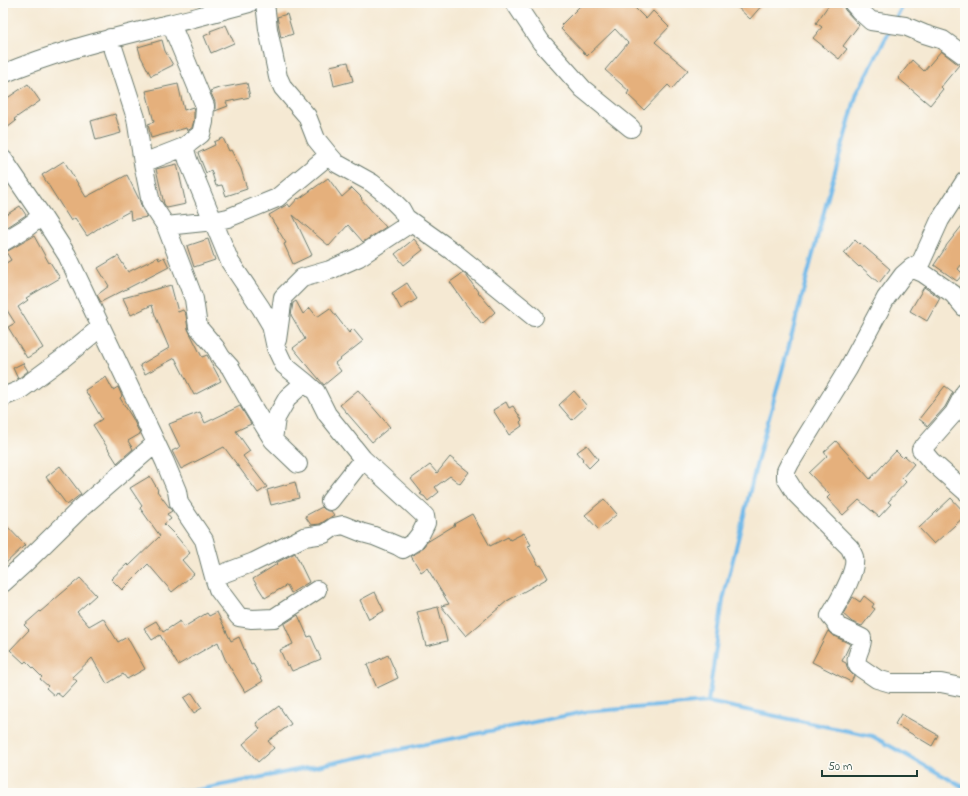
<svg xmlns="http://www.w3.org/2000/svg" width="968" height="796" viewBox="0 0 968 796" font-family="'Indie Flower',sans-serif">
  <style>
    .lines { fill: none; stroke-linecap: round; stroke-linejoin: round }
    .stream { stroke: #71b9e9; stroke-width: 4 }
    .building { fill: #e5b07c }
    .minor-casing { stroke: #6a796c; stroke-width: 20 }
    .minor { stroke: #fff; stroke-width: 18 }
  </style>
  <rect width="100%" height="100%" fill="#fdfcf7"/>
  <filter id="ink" filterUnits="userSpaceOnUse"><feTurbulence type="fractalNoise" baseFrequency=".025" numOctaves="2"/><feDisplacementMap in="SourceGraphic" scale="8" xChannelSelector="R" yChannelSelector="G"/><feConvolveMatrix kernelMatrix="1 2 1 2 8 2 1 2 1" color-interpolation-filters="sRGB"/></filter>
  <filter id="wash" filterUnits="userSpaceOnUse"><feTurbulence type="fractalNoise" baseFrequency=".012" numOctaves="4" result="noise"/><feDisplacementMap in="SourceGraphic" scale="16" xChannelSelector="R" yChannelSelector="G"/><feGaussianBlur stdDeviation="0.9" result="paint"/><feColorMatrix in="noise" values="0 0 0 0 0 0 0 0 0 0 0 0 0 0 0 0 0 1.4 0 .05"/><feComposite in="paint" operator="in"/></filter>
  <g filter="url(#wash)">
    <rect width="100%" height="100%" fill="#f5e9d3"/>
    <g class="lines">
      <path class="stream" d="M 895,20 L 904,3
        M 708,702 L 723,600 L 759,454 L 788,349 L 829,193 L 857,93 L 891,28
        M 135,793 L 198,790 L 584,712 L 708,702 L 872,736 L 965,788"/>
    </g>
    <g id="blocks">
      <path class="building" d="M 583,3 L 630,3 L 646,19 L 653,11 L 669,27 L 655,42 L 688,70 L 672,89 L 668,85 L 644,110 L 627,94 L 629,91 L 605,70 L 628,43 L 615,29 L 587,56 L 561,29 L 563,27 L 561,25 Z
        M 733,3 L 764,3 L 750,19 Z
        M 830,3 L 843,3 L 843,5 L 845,10 L 859,25 L 843,46 L 847,49 L 839,59 L 813,38 L 822,27 L 816,23 Z
        M 287,14 L 293,34 L 281,38 L 277,17 Z
        M 226,25 L 234,43 L 211,53 L 204,36 L 211,33 L 210,31 Z
        M 162,40 L 165,51 L 173,65 L 151,76 L 141,57 L 138,47 Z
        M 941,51 L 959,65 L 941,87 L 943,89 L 930,105 L 898,78 L 912,60 L 924,71 Z
        M 348,62 L 353,81 L 334,86 L 330,66 Z
        M 247,83 L 250,97 L 226,102 L 228,106 L 215,111 L 215,102 L 210,91 L 219,88 Z
        M 28,84 L 40,101 L 14,119 L 16,121 L 3,131 L 3,101 Z
        M 178,84 L 184,110 L 193,107 L 194,111 L 194,120 L 192,128 L 187,131 L 186,128 L 151,138 L 148,124 L 154,122 L 146,91 Z
        M 115,114 L 121,133 L 96,140 L 91,121 Z
        M 223,138 L 229,151 L 231,150 L 241,169 L 247,189 L 226,196 L 222,185 L 216,186 L 211,170 L 206,173 L 198,153 L 215,145 L 214,142 Z
        M 64,161 L 86,197 L 127,175 L 139,199 L 142,208 L 147,217 L 131,220 L 130,211 L 106,224 L 106,223 L 87,236 L 75,218 L 71,221 L 42,175 Z
        M 177,164 L 186,204 L 167,208 L 164,204 L 156,169 Z
        M 328,178 L 342,197 L 352,188 L 362,198 L 361,199 L 386,227 L 363,242 L 348,225 L 329,246 L 293,215 L 312,255 L 293,264 L 284,244 L 286,243 L 269,215 L 288,204 L 290,207 L 298,198 L 299,199 Z
        M 20,206 L 26,215 L 3,230 L 3,217 Z
        M 965,222 L 965,260 L 958,269 L 963,274 L 957,281 L 934,265 L 946,247 L 946,246 Z
        M 34,236 L 49,263 L 50,262 L 60,278 L 26,298 L 28,300 L 18,307 L 43,348 L 27,358 L 8,327 L 15,323 L 3,304 L 3,265 L 11,260 L 6,252 Z
        M 208,239 L 215,260 L 194,267 L 187,246 Z
        M 414,239 L 423,250 L 404,265 L 395,254 Z
        M 855,240 L 859,244 L 860,243 L 890,269 L 879,283 L 860,266 L 859,267 L 844,253 Z
        M 118,256 L 128,272 L 158,257 L 159,260 L 164,257 L 169,267 L 101,302 L 97,295 L 109,286 L 98,268 Z
        M 463,273 L 466,275 L 478,292 L 495,312 L 482,324 L 464,302 L 450,282 Z
        M 407,283 L 417,299 L 401,309 L 392,293 Z
        M 171,285 L 178,312 L 183,310 L 186,315 L 188,329 L 202,357 L 207,355 L 221,381 L 194,395 L 175,358 L 145,374 L 140,365 L 169,348 L 155,315 L 152,305 L 131,315 L 123,298 Z
        M 924,287 L 940,298 L 927,321 L 910,311 Z
        M 296,301 L 303,314 L 310,308 L 317,317 L 330,308 L 349,333 L 353,329 L 363,341 L 335,363 L 341,371 L 324,385 L 293,348 L 305,339 L 291,315 L 293,303 Z
        M 23,363 L 28,371 L 18,379 L 13,368 Z
        M 106,377 L 113,390 L 118,387 L 122,396 L 120,398 L 133,419 L 140,434 L 128,441 L 133,449 L 117,463 L 93,425 L 102,419 L 85,390 Z
        M 945,386 L 953,392 L 945,407 L 928,426 L 919,419 Z
        M 358,390 L 390,427 L 372,442 L 340,405 Z
        M 574,391 L 587,406 L 572,420 L 559,405 Z
        M 506,402 L 509,408 L 513,406 L 522,420 L 520,422 L 522,426 L 509,435 L 493,410 Z
        M 240,406 L 251,424 L 236,431 L 250,451 L 243,456 L 267,487 L 258,493 L 224,447 L 181,469 L 172,451 L 180,447 L 169,424 L 200,412 L 205,423 Z
        M 836,441 L 870,479 L 896,451 L 903,458 L 905,456 L 914,464 L 902,478 L 906,482 L 888,502 L 891,504 L 879,517 L 859,500 L 843,515 L 827,498 L 830,495 L 809,473 L 827,456 L 824,452 Z
        M 587,445 L 598,459 L 589,468 L 582,460 L 583,459 L 577,452 Z
        M 450,457 L 469,472 L 460,484 L 450,476 L 435,487 L 439,492 L 428,501 L 424,496 L 423,496 L 420,494 L 422,493 L 411,479 L 430,465 L 437,473 Z
        M 60,466 L 81,494 L 67,505 L 46,477 Z
        M 150,476 L 158,490 L 157,491 L 172,511 L 167,514 L 171,519 L 164,524 L 177,537 L 190,553 L 182,560 L 194,574 L 172,592 L 148,564 L 122,590 L 111,579 L 127,564 L 129,566 L 160,536 L 140,508 L 142,506 L 130,488 Z
        M 295,482 L 299,498 L 271,505 L 267,490 Z
        M 951,498 L 965,513 L 965,516 L 934,544 L 919,528 Z
        M 604,499 L 617,514 L 599,530 L 585,515 Z
        M 322,507 L 324,509 L 328,511 L 331,511 L 334,515 L 320,524 L 311,525 L 305,516 Z
        M 472,514 L 490,546 L 508,537 L 510,540 L 524,533 L 531,545 L 528,546 L 539,566 L 541,565 L 548,578 L 507,601 L 466,636 L 441,606 L 449,604 L 427,568 L 421,572 L 411,556 L 420,551 L 427,542 L 455,525 L 454,524 Z
        M 3,522 L 25,545 L 3,566 Z
        M 295,553 L 309,582 L 291,593 L 287,585 L 265,598 L 253,579 L 277,564 L 276,563 Z
        M 80,578 L 96,595 L 77,612 L 89,626 L 103,618 L 118,642 L 127,637 L 145,669 L 127,679 L 123,674 L 107,684 L 92,658 L 72,677 L 77,681 L 62,697 L 57,693 L 55,696 L 46,688 L 48,686 L 40,679 L 42,677 L 26,661 L 24,663 L 10,650 L 29,630 L 24,625 L 40,611 L 40,612 L 61,594 Z
        M 375,592 L 384,611 L 369,619 L 360,600 Z
        M 864,596 L 874,604 L 872,607 L 875,609 L 862,626 L 852,622 L 843,614 L 853,597 L 860,602 Z
        M 438,607 L 447,641 L 426,646 L 417,612 Z
        M 217,612 L 231,641 L 239,637 L 251,665 L 253,664 L 263,681 L 245,692 L 225,659 L 218,642 L 178,665 L 160,635 L 152,640 L 144,628 L 156,621 L 163,632 L 180,621 L 184,627 L 207,613 L 209,616 Z
        M 298,615 L 308,637 L 311,636 L 321,659 L 292,671 L 289,665 L 287,666 L 280,650 L 293,644 L 284,624 Z
        M 828,631 L 832,635 L 850,644 L 842,661 L 846,663 L 848,670 L 854,676 L 851,682 L 812,662 Z
        M 388,655 L 398,678 L 377,688 L 367,665 Z
        M 192,693 L 202,708 L 194,713 L 184,698 Z
        M 279,706 L 291,724 L 268,741 L 274,748 L 258,762 L 243,744 L 260,729 L 256,723 Z
        M 901,714 L 938,735 L 932,746 L 895,724 Z"/>
    </g>
  </g>
  <g filter="url(#ink)">
    <use href="#blocks" fill-opacity="0" stroke="#6a796c" stroke-width="1"/>
    <g class="lines">
      <g class="minor-casing">
        <path id="minor" d="M 265,3 L 268,29 L 278,77 L 283,88 L 307,116 L 316,139 L 329,155 L 336,163 L 372,183 L 387,195 L 401,209 L 406,218 L 406,226 L 359,257 L 330,270 L 302,278 L 283,297 L 277,340
          M 515,3 L 541,42 L 583,89 L 631,128
          M 853,3 L 859,10 L 871,21 L 905,26 L 924,34 L 943,40 L 965,56
          M 110,38 L 136,118 L 143,163 L 151,203 L 166,226 L 194,299 L 198,327 L 215,347 L 221,357 L 230,367 L 252,406 L 273,440
          M 3,74 C 56,51 113,38 169,24 C 196,18 222,10 249,3
          M 184,147 L 188,160 L 230,262 L 261,308 L 271,325 L 276,348 L 284,365 L 305,382 L 316,392 L 327,414 L 363,459 L 425,516 L 426,523 L 421,533 L 414,542 L 403,549 L 398,546 L 374,536 L 363,533 L 343,525 L 334,527 L 324,534 L 304,537 L 254,562 L 214,577
          M 3,159 L 42,216 L 67,255 L 165,462 L 177,491 L 179,503 L 204,540 L 214,577 L 218,589 L 239,617 L 252,619 L 274,618 L 317,590
          M 143,163 L 184,147 L 201,134 L 204,122 L 205,106 L 171,24
          M 965,181 L 940,220 L 921,262 L 911,268 L 923,273 L 953,294 L 965,308
          M 406,218 L 455,253 L 534,317
          M 166,226 L 214,221 L 228,218 L 277,198 L 329,155
          M 3,242 L 26,228 L 42,216
          M 911,268 L 903,275 L 886,298 L 848,369 L 790,463 L 786,471 L 786,478 L 796,494 L 850,548 C 851,551 853,554 854,557 C 857,573 838,602 830,616 L 835,622 L 837,626 L 862,638 C 863,648 853,657 858,666 L 877,679 L 891,683 L 941,683 L 965,688
          M 965,392 L 954,413 L 924,447 L 921,449 L 931,461 L 965,491
          M 3,397 L 20,390 L 62,359 L 101,327
          M 298,464 L 273,440 L 276,418 L 288,397 L 305,382
          M 330,501 L 363,459
          M 3,583 L 24,564 L 80,509 L 156,443"/>
      </g>
      <use href="#minor" class="minor"/>
    </g>
  </g>
  <rect width="968" height="796" fill="none" stroke="#fdfcf7" stroke-width="16"/>
  <path d="M822 770v6h95v-6" fill="none" stroke="#1f3d34" stroke-width="2"/>
  <text x="828" y="770" font-size="12" fill="#1f3d34" stroke="#fdfcf7" stroke-width="3" paint-order="stroke">50 m</text>
</svg>
